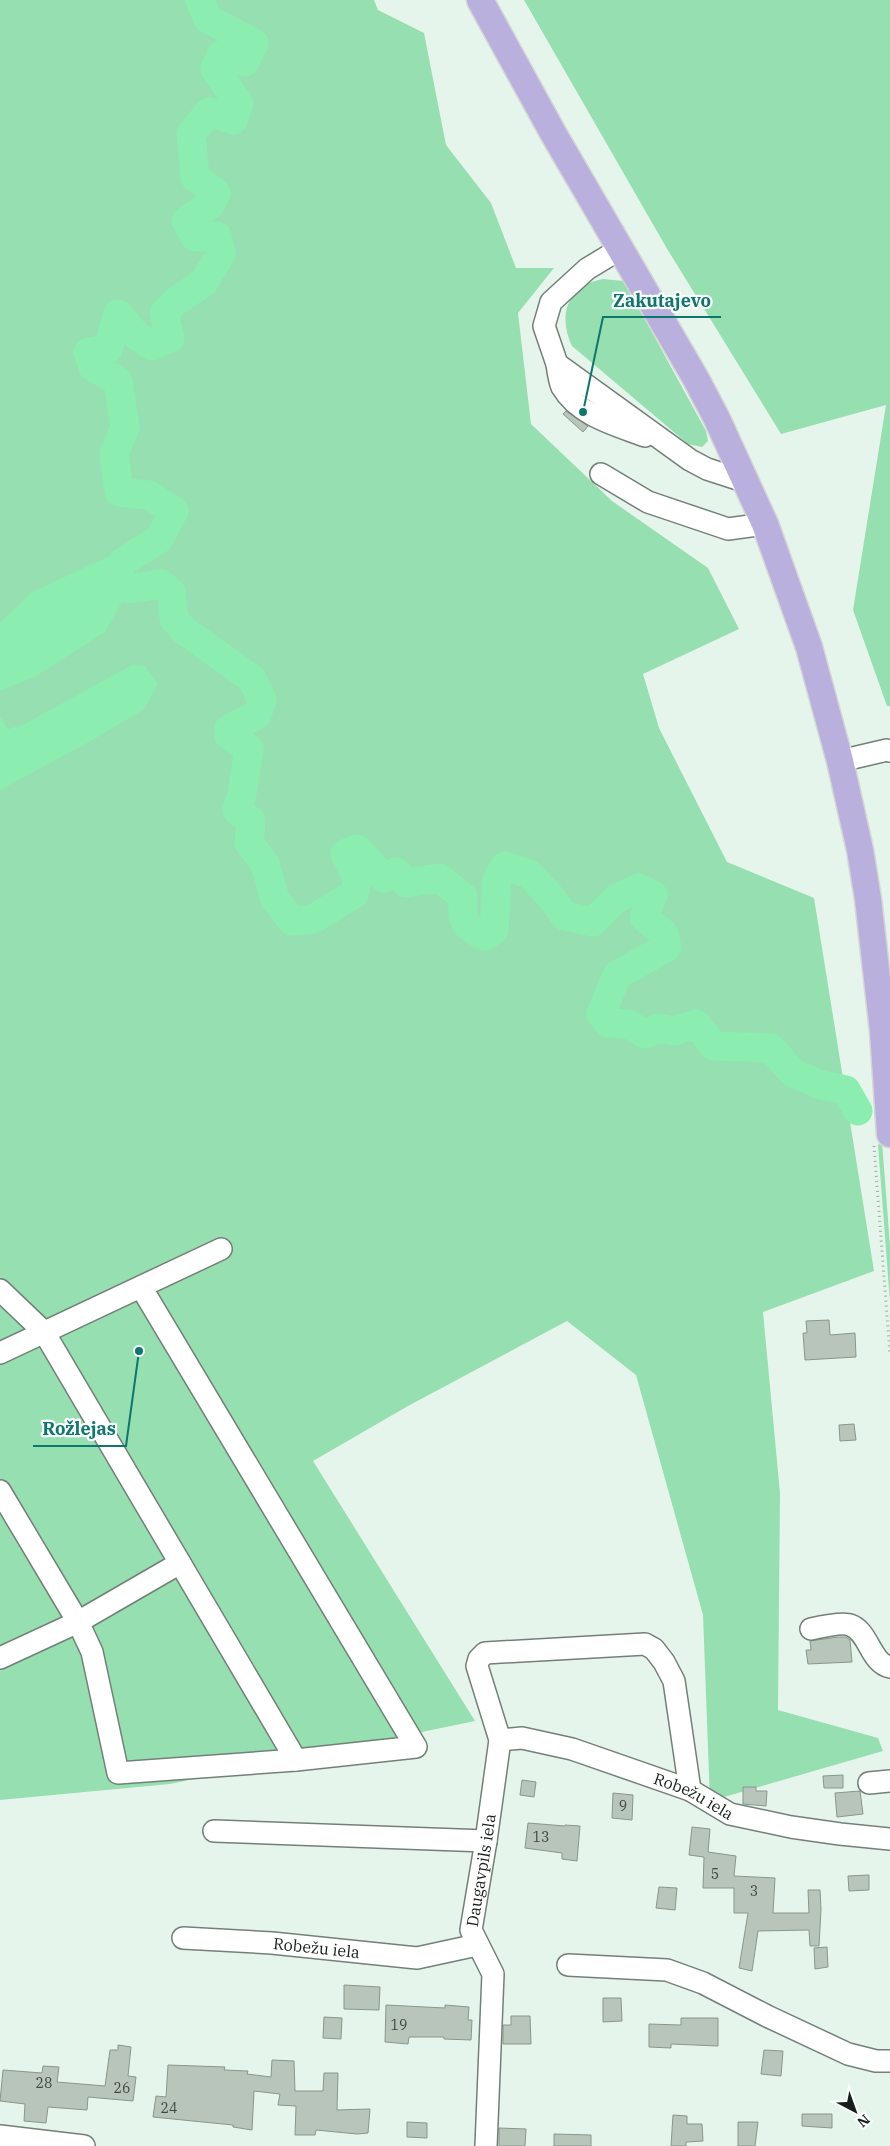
<svg xmlns="http://www.w3.org/2000/svg" width="890" height="2146" font-family="'IBM Plex Serif',serif">
  <style>
    .green { fill: #96dfb0 }
    .water { fill: #8beeb0 }
    .lines { fill: none; stroke-linecap: round; stroke-linejoin: round }
    .river { stroke: #8beeb0; stroke-width: 29 }
    .building { fill: #b7c5bb; stroke: #88968c }
    .minor-casing { stroke: #738077; stroke-width: 24 }
    .major-casing { stroke: #d5d6d6; stroke-width: 29 }
    .path { stroke: #9faba3; stroke-width: 3; stroke-dasharray: 1 4; stroke-linecap: butt }
    .minor { stroke: #fff; stroke-width: 21 }
    .major { stroke: #b9b0de; stroke-width: 26 }
    .labels { text-anchor: middle; dominant-baseline: central; stroke-width: 4.5; stroke-linejoin: round; paint-order: stroke }
    .number-label { font-size: 14px; fill: #404842 }
    .street-label { font-size: 16px; fill: #181e1a; stroke: #fcfffd }
    .leader { fill: none; stroke: #0f766e; stroke-width: 2 }
    .callout-dot { fill: #0f766e; stroke: #fcfffd; stroke-width: 2 }
    .callout-label { font-size: 18px; text-anchor: middle; font-weight: bold; fill: #0f766e; stroke: #fcfffd; stroke-width: 4.5; stroke-linejoin: round; paint-order: stroke }
  </style>
  <rect width="100%" height="100%" fill="#e6f5eb"/>
  <path class="green" d="M 0,0 L 374,0 L 378,10 L 424,33 L 446,145 L 491,203 L 516,268 L 554,268 L 518,313 L 531,424 L 612,501 L 708,568 L 739,629 L 643,674 L 659,728 L 727,862 L 814,898 L 874,1271 L 763,1312 L 780,1493 L 778,1710 L 878,1738 L 883,1751 L 710,1801 L 703,1615 L 636,1375 L 567,1321 L 408,1406 L 313,1461 L 475,1721 L 170,1784 L 0,1800 Z
    M 524,0 L 890,0 L 890,706 L 887,706 L 853,610 L 886,405 L 781,434 L 666,247 Z
    M 603,279 L 624,281 L 706,431 L 708,441 L 702,447 L 688,444 L 572,346 C 557,315 568,285 603,279 Z
    M 882,1142 L 890,1246 L 890,1302 L 878,1145 Z"/>
  <path class="water" d="M 110,556 L 123,562 L 117,575 L 129,589 L 105,632 L 36,676 L 0,691 L 0,623 L 32,592 Z
    M 132,665 L 145,666 L 158,684 L 143,710 L 87,743 L 0,790 L 0,717 L 8,729 L 23,725 Z"/>
  <g class="lines">
    <path class="river" d="M 200,0 L 208,19 L 254,43 L 245,62 L 221,55 L 215,69 L 239,104 L 233,120 L 209,112 L 191,134 L 195,177 L 216,193 L 210,205 L 186,221 L 195,237 L 217,236 L 221,254 L 204,282 L 175,302 L 164,313 L 170,338 L 152,346 L 136,335 L 118,314 L 108,349 L 88,352 L 93,367 L 118,381 L 125,427 L 114,454 L 119,492 L 149,495 L 174,511 L 159,539 L 123,562 L 117,575 L 129,589 L 161,584 L 171,592 L 174,619 L 185,631 L 252,679 L 262,700 L 257,715 L 229,729 L 229,735 L 249,749 L 242,794 L 237,810 L 251,821 L 249,843 L 265,864 L 275,899 L 292,921 L 313,919 L 354,894 L 358,879 L 345,854 L 357,849 L 384,878 L 396,872 L 406,883 L 440,878 L 463,897 C 462,921 462,925 485,936 L 494,930 L 497,879 L 505,866 L 529,874 L 549,895 L 565,916 L 593,922 L 617,898 L 639,888 L 653,895 L 644,917 L 664,934 L 667,947 L 617,975 L 601,1014 L 609,1023 L 628,1024 L 645,1034 L 658,1028 L 674,1031 L 696,1024 L 714,1046 L 771,1048 L 793,1073 L 821,1085 L 846,1090 L 858,1111"/>
  </g>
  <path class="building" d="M 566,411 L 588,426 L 583,432 L 563,414 Z
    M 829,1320 L 830,1335 L 855,1333 L 856,1357 L 805,1360 L 803,1333 L 807,1333 L 806,1321 Z
    M 854,1424 L 856,1440 L 840,1441 L 839,1425 Z
    M 838,1637 L 846,1637 L 850,1640 L 852,1662 L 808,1664 L 806,1650 L 811,1650 L 810,1641 Z
    M 843,1775 L 843,1788 L 824,1788 L 823,1776 Z
    M 522,1780 L 536,1782 L 534,1797 L 520,1795 Z
    M 743,1787 L 756,1787 L 756,1791 L 767,1791 L 766,1806 L 743,1804 Z
    M 860,1791 L 863,1814 L 837,1817 L 835,1793 Z
    M 613,1793 L 633,1795 L 632,1820 L 612,1818 Z
    M 528,1823 L 565,1826 L 565,1825 L 580,1826 L 577,1861 L 562,1859 L 562,1853 L 525,1848 Z
    M 692,1827 L 710,1829 L 708,1852 L 736,1856 L 734,1876 L 775,1878 L 773,1913 L 809,1913 L 808,1890 L 820,1890 L 821,1909 L 819,1946 L 810,1946 L 809,1930 L 758,1931 L 752,1971 L 739,1968 L 748,1913 L 734,1913 L 734,1888 L 703,1888 L 704,1857 L 689,1855 Z
    M 869,1875 L 869,1890 L 849,1891 L 848,1876 Z
    M 659,1887 L 677,1888 L 675,1910 L 656,1908 Z
    M 827,1947 L 828,1967 L 815,1969 L 814,1948 Z
    M 344,1985 L 380,1987 L 379,2010 L 344,2009 Z
    M 603,1998 L 621,1998 L 622,2021 L 603,2022 Z
    M 386,2005 L 445,2008 L 445,2005 L 469,2007 L 468,2020 L 472,2020 L 471,2040 L 444,2039 L 444,2037 L 409,2037 L 408,2044 L 385,2042 Z
    M 511,2016 L 530,2016 L 531,2044 L 503,2044 L 503,2025 L 511,2025 Z
    M 324,2017 L 342,2018 L 341,2039 L 323,2038 Z
    M 681,2018 L 718,2018 L 718,2046 L 671,2044 L 671,2048 L 649,2047 L 649,2024 L 681,2025 Z
    M 118,2045 L 131,2047 L 128,2076 L 136,2077 L 133,2101 L 88,2097 L 87,2110 L 48,2107 L 46,2123 L 24,2121 L 25,2104 L 0,2101 L 3,2070 L 42,2073 L 43,2066 L 59,2067 L 57,2082 L 105,2086 L 110,2050 L 118,2050 Z
    M 764,2050 L 783,2051 L 781,2076 L 761,2074 Z
    M 272,2060 L 294,2061 L 295,2091 L 323,2091 L 324,2073 L 338,2073 L 337,2110 L 370,2109 L 368,2133 L 357,2134 L 316,2130 L 315,2135 L 295,2135 L 296,2106 L 278,2105 L 280,2094 L 254,2091 L 252,2130 L 233,2127 L 233,2125 L 153,2117 L 156,2096 L 166,2097 L 168,2065 L 225,2067 L 224,2070 L 248,2071 L 247,2074 L 271,2077 Z
    M 802,2114 L 832,2114 L 832,2128 L 802,2126 Z
    M 673,2115 L 687,2116 L 687,2124 L 702,2124 L 703,2141 L 686,2142 L 686,2146 L 671,2146 Z
    M 407,2122 L 427,2123 L 427,2138 L 407,2137 Z
    M 738,2122 L 758,2122 L 755,2146 L 738,2146 Z
    M 499,2128 L 526,2129 L 525,2146 L 499,2146 Z
    M 554,2134 L 591,2135 L 591,2146 L 554,2146 Z"/>
  <g class="lines">
    <g class="minor-casing">
      <g id="minor">
        <path d="M 620,249 L 587,269 L 551,302 L 544,326 L 557,364 L 690,460 L 707,469 L 747,482"/>
        <path d="M 557,364 C 558,371 559,380 562,387 C 579,416 616,425 645,436"/>
        <path d="M 601,474 L 648,502 L 728,529 L 765,524"/>
        <path d="M 840,761 L 887,750 L 890,751"/>
        <path d="M 0,1290 L 44,1332 L 296,1760"/>
        <path d="M 0,1353 L 221,1249"/>
        <path d="M 0,1491 L 78,1622 L 92,1652 L 118,1773 L 296,1760 L 416,1747 L 141,1287"/>
        <path d="M 811,1629 C 820,1627 843,1622 850,1625 C 869,1631 870,1663 890,1667"/>
        <path d="M 0,1658 L 78,1622 L 180,1563"/>
        <path id="s1" d="M 500,1740 L 522,1738 L 572,1749 L 690,1790 L 730,1814 L 791,1827 L 840,1834 L 890,1839"/>
        <path d="M 869,1783 L 890,1781"/>
        <path d="M 214,1831 L 486,1841"/>
        <path id="s2" d="M 183,1938 L 272,1943 L 417,1958 L 477,1945"/>
        <path d="M 568,1965 L 667,1970 L 703,1983 L 767,2016 L 848,2054 L 876,2061 L 890,2061"/>
        <path d="M 0,2136 L 84,2146"/>
        <path id="s3" d="M 486,2146 L 493,1974 L 471,1930 L 486,1841 L 500,1740 L 477,1666 L 479,1659 L 485,1653 L 645,1644 L 654,1649 L 664,1662 L 674,1681 L 690,1790"/>
      </g>
    </g>
    <g class="major-casing">
      <path id="major" d="M 480,0 L 553,133 L 696,379 L 717,419 L 765,524 L 809,647 L 840,761 L 860,850 L 868,899 L 883,1031 L 890,1134"/>
    </g>
    <path class="path" d="M 874,1146 L 890,1355"/>
    <use href="#minor" class="minor"/>
    <use href="#major" class="major"/>
  </g>
  <g class="labels">
    <g class="number-label">
      <text x="623" y="1806">9</text>
      <text x="541" y="1837">13</text>
      <text x="715" y="1874">5</text>
      <text x="754" y="1891">3</text>
      <text x="399" y="2025">19</text>
      <text x="44" y="2083">28</text>
      <text x="122" y="2088">26</text>
      <text x="169" y="2108">24</text>
    </g>
    <g class="street-label">
      <text stroke="none"><textPath href="#s1" startOffset="204">Robežu iela</textPath></text>
      <text stroke="none"><textPath href="#s3" startOffset="282">Daugavpils iela</textPath></text>
      <text stroke="none"><textPath href="#s2" startOffset="134">Robežu iela</textPath></text>
    </g>
  </g>
  <path class="leader" d="M583 412L603 317H721M139 1351L126 1446H33"/>
  <g class="callout-dot">
    <circle cx="583" cy="412" r="5"/>
    <circle cx="139" cy="1351" r="5"/>
  </g>
  <g class="callout-label">
    <text x="662" y="307">Zakutajevo</text>
    <text x="79" y="1435">Rožlejas</text>
  </g>
  <g transform="translate(855 2111) rotate(139)" stroke="#fcfffd" stroke-width="4" paint-order="stroke">
  <path d="M0-4L9 19L0 12L-9 19Z" fill="#181e1a"/>
  <text y="-8" font-size="14" font-weight="bold" text-anchor="middle" fill="#181e1a">N</text>
  </g>
</svg>
